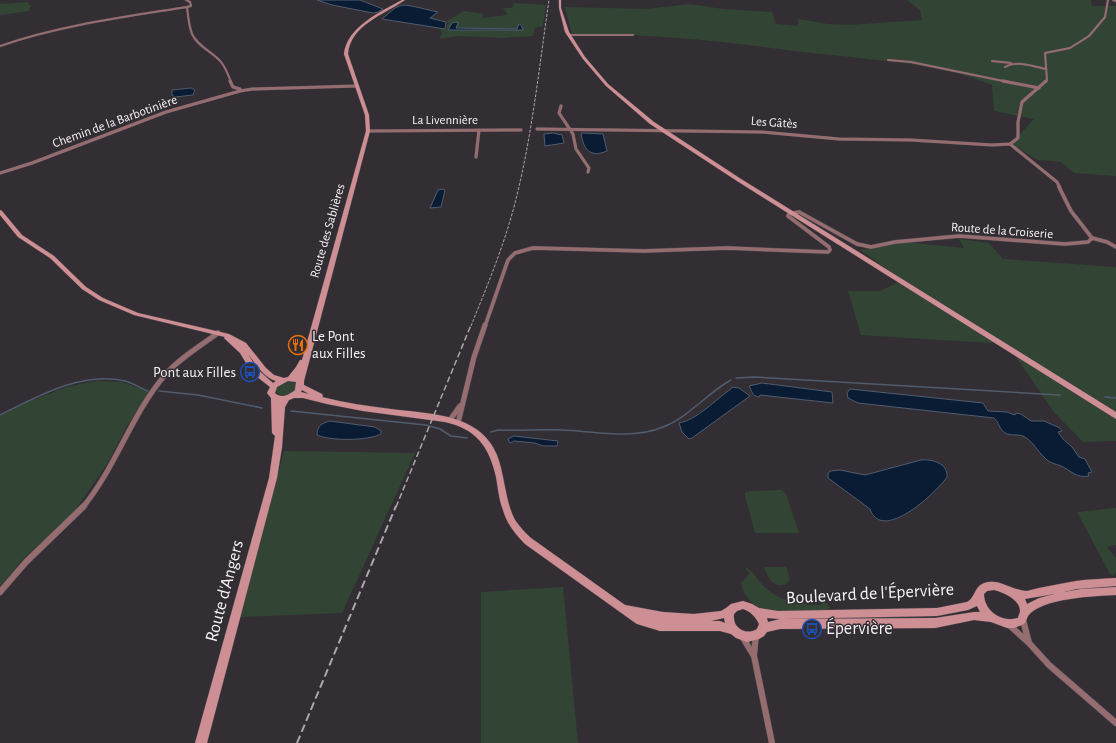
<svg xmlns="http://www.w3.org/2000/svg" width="1116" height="743" font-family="'Alegreya Sans',sans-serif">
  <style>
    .green { fill: #324534 }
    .water { fill: #0a1c34; stroke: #505c6e }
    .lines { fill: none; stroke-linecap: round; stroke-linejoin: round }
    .stream { stroke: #505c6e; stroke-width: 1.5 }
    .street-far4-casing { stroke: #4e494e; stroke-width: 2.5 }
    .street-far3-casing { stroke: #4e494e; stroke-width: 3.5 }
    .street-far2-casing { stroke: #4e494e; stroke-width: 4.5 }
    .street-far1-casing { stroke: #4e494e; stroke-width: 6 }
    .street-casing { stroke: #4e494e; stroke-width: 7 }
    .secondary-casing { stroke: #4e494e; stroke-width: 1 }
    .street-far4 { stroke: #956d70; stroke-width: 2 }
    .street-far3 { stroke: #956d70; stroke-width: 3 }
    .street-far2 { stroke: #956d70; stroke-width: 3.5 }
    .street-far1 { stroke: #956d70; stroke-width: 5 }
    .street { stroke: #956d70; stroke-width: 6 }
    .secondary { fill: #ce8f94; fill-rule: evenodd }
    .rail-far2 { stroke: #aaa6aa; stroke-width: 1; stroke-dasharray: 3 1.5; stroke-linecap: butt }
    .rail-far1 { stroke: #aaa6aa; stroke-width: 1.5; stroke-dasharray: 6 3; stroke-linecap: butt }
    .rail { stroke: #aaa6aa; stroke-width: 2; stroke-dasharray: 8 4; stroke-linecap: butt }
    .labels { text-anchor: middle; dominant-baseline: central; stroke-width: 3; stroke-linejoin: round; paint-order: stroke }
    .far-street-label { font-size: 13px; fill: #f4f1f5; stroke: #332e33 }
    .poi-label { font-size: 15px; fill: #f4f1f5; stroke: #332e33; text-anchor: start }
    .near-street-label { font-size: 18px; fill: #f4f1f5; stroke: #332e33 }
    .near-poi-label { font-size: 18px; fill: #f4f1f5; stroke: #332e33; text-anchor: start }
  </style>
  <rect width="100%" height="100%" fill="#332e33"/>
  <path class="green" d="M 907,0 L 1091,0 L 1092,6 L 1116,6 L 1116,176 L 1074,173 L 1061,162 L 1038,160 L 1011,144 L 1034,119 L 994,111 L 992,85 C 981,81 971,77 960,74 C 906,60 851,58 795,51 C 722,41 647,33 572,34 L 565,7 L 646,9 L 690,4 L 723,9 L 772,12 L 776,24 L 798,26 L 798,19 L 828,24 L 849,25 L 922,20 L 920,10 Z
    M 29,2 L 28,4 L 31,6 L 29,8 L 30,11 L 0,15 L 0,4 Z
    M 514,3 L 546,5 L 543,26 L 535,28 L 533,36 L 502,38 L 459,36 L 439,39 L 442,34 L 440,29 L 446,29 L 448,23 L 447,21 L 464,11 L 484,14 L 482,18 L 508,15 L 503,8 L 512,8 Z
    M 959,239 L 989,243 L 1003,259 L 1116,267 L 1116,441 L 1083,442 L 1054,412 L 1007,344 L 861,335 L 848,291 L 880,291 L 903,280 L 860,250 L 905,242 L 964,248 Z
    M 97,381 L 122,382 L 150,392 L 127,426 L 107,464 L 74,512 L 24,558 L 0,586 L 0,416 L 26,403 L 67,387 Z
    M 287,381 L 295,383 L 296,389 C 291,395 283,397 277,393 L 276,387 Z
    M 284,451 L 415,453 L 342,613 L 240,617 Z
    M 782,490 L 786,494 L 799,533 L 755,533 L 745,495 L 745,493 L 750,491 Z
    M 1116,508 L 1116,545 L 1107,547 L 1116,558 L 1116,572 L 1114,575 L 1110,574 L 1077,512 Z
    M 764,567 L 786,567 L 790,578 L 789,581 C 778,593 767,578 764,567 Z
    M 747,568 C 753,571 756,578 760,582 C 772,596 786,602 805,603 L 806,605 L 822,605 L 821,602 L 826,602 L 830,607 L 826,611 C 796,612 749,622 741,583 L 750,573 L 745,569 Z
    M 563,587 L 578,743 L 481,743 L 481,592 Z"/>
  <path class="water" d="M 317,0 L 360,0 L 383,9 L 378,12 L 373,13 L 332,5 Z
    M 402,5 C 412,5 427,10 438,12 L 430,18 L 446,22 L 445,29 L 382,19 L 395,8 Z
    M 456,22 L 458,23 L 456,28 L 517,29 L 519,24 L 521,25 L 523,30 L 448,30 L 452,23 Z
    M 191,88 L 195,90 L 193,95 L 175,97 L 172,95 L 172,90 Z
    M 553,133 L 562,135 L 564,143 L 545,146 L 544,134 Z
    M 583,133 L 603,134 L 607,151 C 590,158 584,150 581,134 Z
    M 443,189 L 445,190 L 441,207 L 430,208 L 438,190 Z
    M 762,383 L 832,392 L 833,403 L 760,395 L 759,397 C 752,396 752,391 749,386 Z
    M 732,387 L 739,388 L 750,396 L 692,438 L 689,439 L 682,432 L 679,423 C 697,420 716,399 731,389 Z
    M 850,389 L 983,403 L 988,411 L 1007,412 L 1015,415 L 1016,413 L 1021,414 L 1031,421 L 1044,421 L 1060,428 L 1062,431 L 1058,432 L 1063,439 L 1072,447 L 1079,457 L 1085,459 L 1092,472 L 1088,473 L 1089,476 C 1076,478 1073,472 1063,467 C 1058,464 1050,464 1045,458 C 1037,451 1033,441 1023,436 C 1017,434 1010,436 1005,433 C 999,429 999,422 994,418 L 858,403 L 848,398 L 847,393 Z
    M 330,421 L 375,427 L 381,431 L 381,434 C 368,441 330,441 317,435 C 317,426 322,423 330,421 Z
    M 514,436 L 558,441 L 557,446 L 543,446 L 535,443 L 514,441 L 510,443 L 508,439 Z
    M 921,460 C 932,459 948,463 947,477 C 937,492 882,544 870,509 L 828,478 L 828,474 L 830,471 L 840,470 L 865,475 Z"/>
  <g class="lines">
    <path class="stream" d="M 736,378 L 755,377 L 1060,395
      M 159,391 L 198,395 L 262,408
      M 1105,397 L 1116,398
      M 291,411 L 426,425 L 440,429 L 451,436 L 467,438
      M 0,415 C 38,396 82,371 125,381 C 133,383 140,388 148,391
      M 491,432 L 498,430 C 519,431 541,429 562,430 C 595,431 632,440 663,427 C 689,417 707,393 731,380"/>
    <g class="street-far4-casing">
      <path id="street-far4" d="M 186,0 L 190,2 L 191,6 L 187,7
        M 1113,0 L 1116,1
        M 187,7 C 188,16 189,26 192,34 C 198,47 213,52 221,62 C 226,68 228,75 231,82
        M 569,35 L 633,35
        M 0,46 C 61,25 124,17 187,7
        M 888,60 L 911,62 L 1008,82
        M 992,61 L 1011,63
        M 1005,67 C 1017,60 1033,66 1046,69
        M 1045,82 L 1047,80 L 1045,53 L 1070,48 L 1089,36 L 1105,17 L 1108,0"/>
    </g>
    <g class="street-far3-casing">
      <path id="street-far3" d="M 230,81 L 233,87 L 240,89
        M 1003,81 L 1039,88
        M 561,106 L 559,113 L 573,134 L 576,149 L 589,168 L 588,172
        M 537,129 L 761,132 L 839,139 L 911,140 L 992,145 L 1010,144 L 1018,138 L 1018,122 L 1022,102 L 1046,81
        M 368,131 L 521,130
        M 1010,144 L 1057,182 L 1060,188
        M 476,157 L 479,130
        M 0,173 L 32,163 L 166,112 L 240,91 L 253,89 L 357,86"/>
    </g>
    <g class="street-far2-casing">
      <path id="street-far2" d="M 1059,187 L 1071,211 L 1092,238
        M 1092,238 L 1107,242 L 1116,247
        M 485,326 L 508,260 L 515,253 L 533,248 L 644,251 L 727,248 L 828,252 L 830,250 L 829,247 L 788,216 L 789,214 L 799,212 L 857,244 L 871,247 L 895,242 L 959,236 L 1065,244 L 1088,242 L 1092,238"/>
    </g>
    <g class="street-far1-casing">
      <path id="street-far1" d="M 450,420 L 460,406
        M 458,423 L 474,357 L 485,325
        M 83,507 C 116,467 131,415 165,375 C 180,358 200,346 218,333"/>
    </g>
    <g class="street-casing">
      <path id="street" d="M 0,592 L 26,562 L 84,506
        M 1023,620 L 1029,643
        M 1008,624 L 1029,643 L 1049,665 L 1116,723
        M 743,638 L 754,656 L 772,743
        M 754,654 L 756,635"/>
    </g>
    <g class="secondary-casing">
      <path id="secondary" d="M 402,0 L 405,0 C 385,14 350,25 348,54 L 369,115 L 370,131 L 304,381 L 304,385 L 322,394 L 323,396 L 322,397 C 345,403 368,406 391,409 C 429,414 480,413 497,455 C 505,476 505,501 515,520 C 520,527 525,533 531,538 L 625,605 L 663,612 L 694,614 L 721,611 L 726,608 L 731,604 L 743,601 L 752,604 L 759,608 L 778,611 L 937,608 L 967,602 C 975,598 974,588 982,584 C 997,576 1012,591 1027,591 C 1031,590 1035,589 1039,588 C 1051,586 1063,583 1076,581 C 1089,579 1103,579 1116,578 L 1116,586 L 1076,589 L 1064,592 L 1081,589 L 1116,587 L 1116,595 C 1095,596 1041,598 1028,616 C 1027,618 1026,622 1024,624 L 1014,628 L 1007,628 L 991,622 L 974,620 L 935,628 L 780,629 L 767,632 L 764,636 L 759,639 L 747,642 L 736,638 L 731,634 L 720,631 L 660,631 L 637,624 L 634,622 L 525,544 C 515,534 507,524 503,510 C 499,500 498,488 496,477 C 489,446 476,429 445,422 L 363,411 L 327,404 L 303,398 L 294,398 L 289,400 L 285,407 L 282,447 L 277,478 L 207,743 L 195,743 L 269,478 L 275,436 L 272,433 L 271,398 L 267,393 L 270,387 L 252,373 L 240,353 L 225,339 L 224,338 L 225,337 L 134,315 L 99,300 L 82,289 L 50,258 L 18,237 L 0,215 L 0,210 L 2,211 L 22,235 L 54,256 L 86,287 L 103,298 L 138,313 L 229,334 L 246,343 L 266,368 L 274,375 L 284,378 L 288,377 L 296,367 L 300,360 L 302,360 L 366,131 L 365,115 L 344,54 C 347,27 380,12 402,0 ZM 248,354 C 256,364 263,377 276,381 L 273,383 L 257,369 ZM 288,381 L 296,382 L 295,390 C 289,395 281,399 275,393 L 277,387 ZM 302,390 L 309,394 L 301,392 ZM 994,590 C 1003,592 1021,600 1020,612 C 1020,612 1018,617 1018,618 C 1002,623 984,611 984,594 L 987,591 ZM 1054,594 L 1039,598 L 1027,604 L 1025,599 ZM 977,606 L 980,612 L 974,612 L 935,618 L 781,619 L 937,616 L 968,610 ZM 743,609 C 750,611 756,617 759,624 L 757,629 C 746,636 732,628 734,614 L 737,611 ZM 724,618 L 725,623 L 720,621 L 711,621 ZM 767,618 L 780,619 L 768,622 Z
        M 559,0 L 561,0 L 561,8 L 569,32 L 585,57 L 608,84 L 654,122 L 741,179 L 1116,412 L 1116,419 L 737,181 L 650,124 L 606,86 L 583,59 L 565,32 L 559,8 Z"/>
    </g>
    <use href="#street-far4" class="street-far4"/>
    <use href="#street-far3" class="street-far3"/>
    <use href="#street-far2" class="street-far2"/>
    <use href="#street-far1" class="street-far1"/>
    <use href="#street" class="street"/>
    <use href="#secondary" class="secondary"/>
    <path class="rail-far2" d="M 471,326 C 487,286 504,246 515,203 C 532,137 539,68 549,0"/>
    <path class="rail-far1" d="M 396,507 L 471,325"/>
    <path class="rail" d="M 297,743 L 396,506"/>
  </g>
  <defs>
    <g id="restaurant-ring" transform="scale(1)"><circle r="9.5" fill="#332e33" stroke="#e8710a" stroke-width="1.5"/><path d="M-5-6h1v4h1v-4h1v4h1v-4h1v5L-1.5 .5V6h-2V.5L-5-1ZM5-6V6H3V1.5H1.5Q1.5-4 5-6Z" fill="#e8710a"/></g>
    <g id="bus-ring" transform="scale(1)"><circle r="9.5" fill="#332e33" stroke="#1a4fb4" stroke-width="1.5"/><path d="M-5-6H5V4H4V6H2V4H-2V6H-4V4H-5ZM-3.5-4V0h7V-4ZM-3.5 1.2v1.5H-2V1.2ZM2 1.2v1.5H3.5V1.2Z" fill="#1a4fb4"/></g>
  </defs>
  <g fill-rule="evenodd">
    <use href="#restaurant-ring" x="298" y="345"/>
    <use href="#bus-ring" x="250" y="372"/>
    <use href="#bus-ring" x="812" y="629"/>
  </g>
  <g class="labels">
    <g class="far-street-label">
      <text x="445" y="120">La Livennière</text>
      <text transform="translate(115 122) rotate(-20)">Chemin de la Barbotinière</text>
      <text transform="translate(774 123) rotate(4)">Les Gâtès</text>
      <text transform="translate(328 231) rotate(-74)">Route des Sablières</text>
      <text transform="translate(1002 231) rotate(4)">Route de la Croiserie</text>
    </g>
    <g class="poi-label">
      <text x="312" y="336">Le Pont<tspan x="312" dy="17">aux Filles</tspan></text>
      <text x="236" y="372" text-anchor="end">Pont aux Filles</text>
    </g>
    <g class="near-street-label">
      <text transform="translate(225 591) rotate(-75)">Route d'Angers</text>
      <text transform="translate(870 594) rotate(-3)">Boulevard de l'Épervière</text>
    </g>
    <g class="near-poi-label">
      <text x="826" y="629">Épervière</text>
    </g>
  </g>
</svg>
